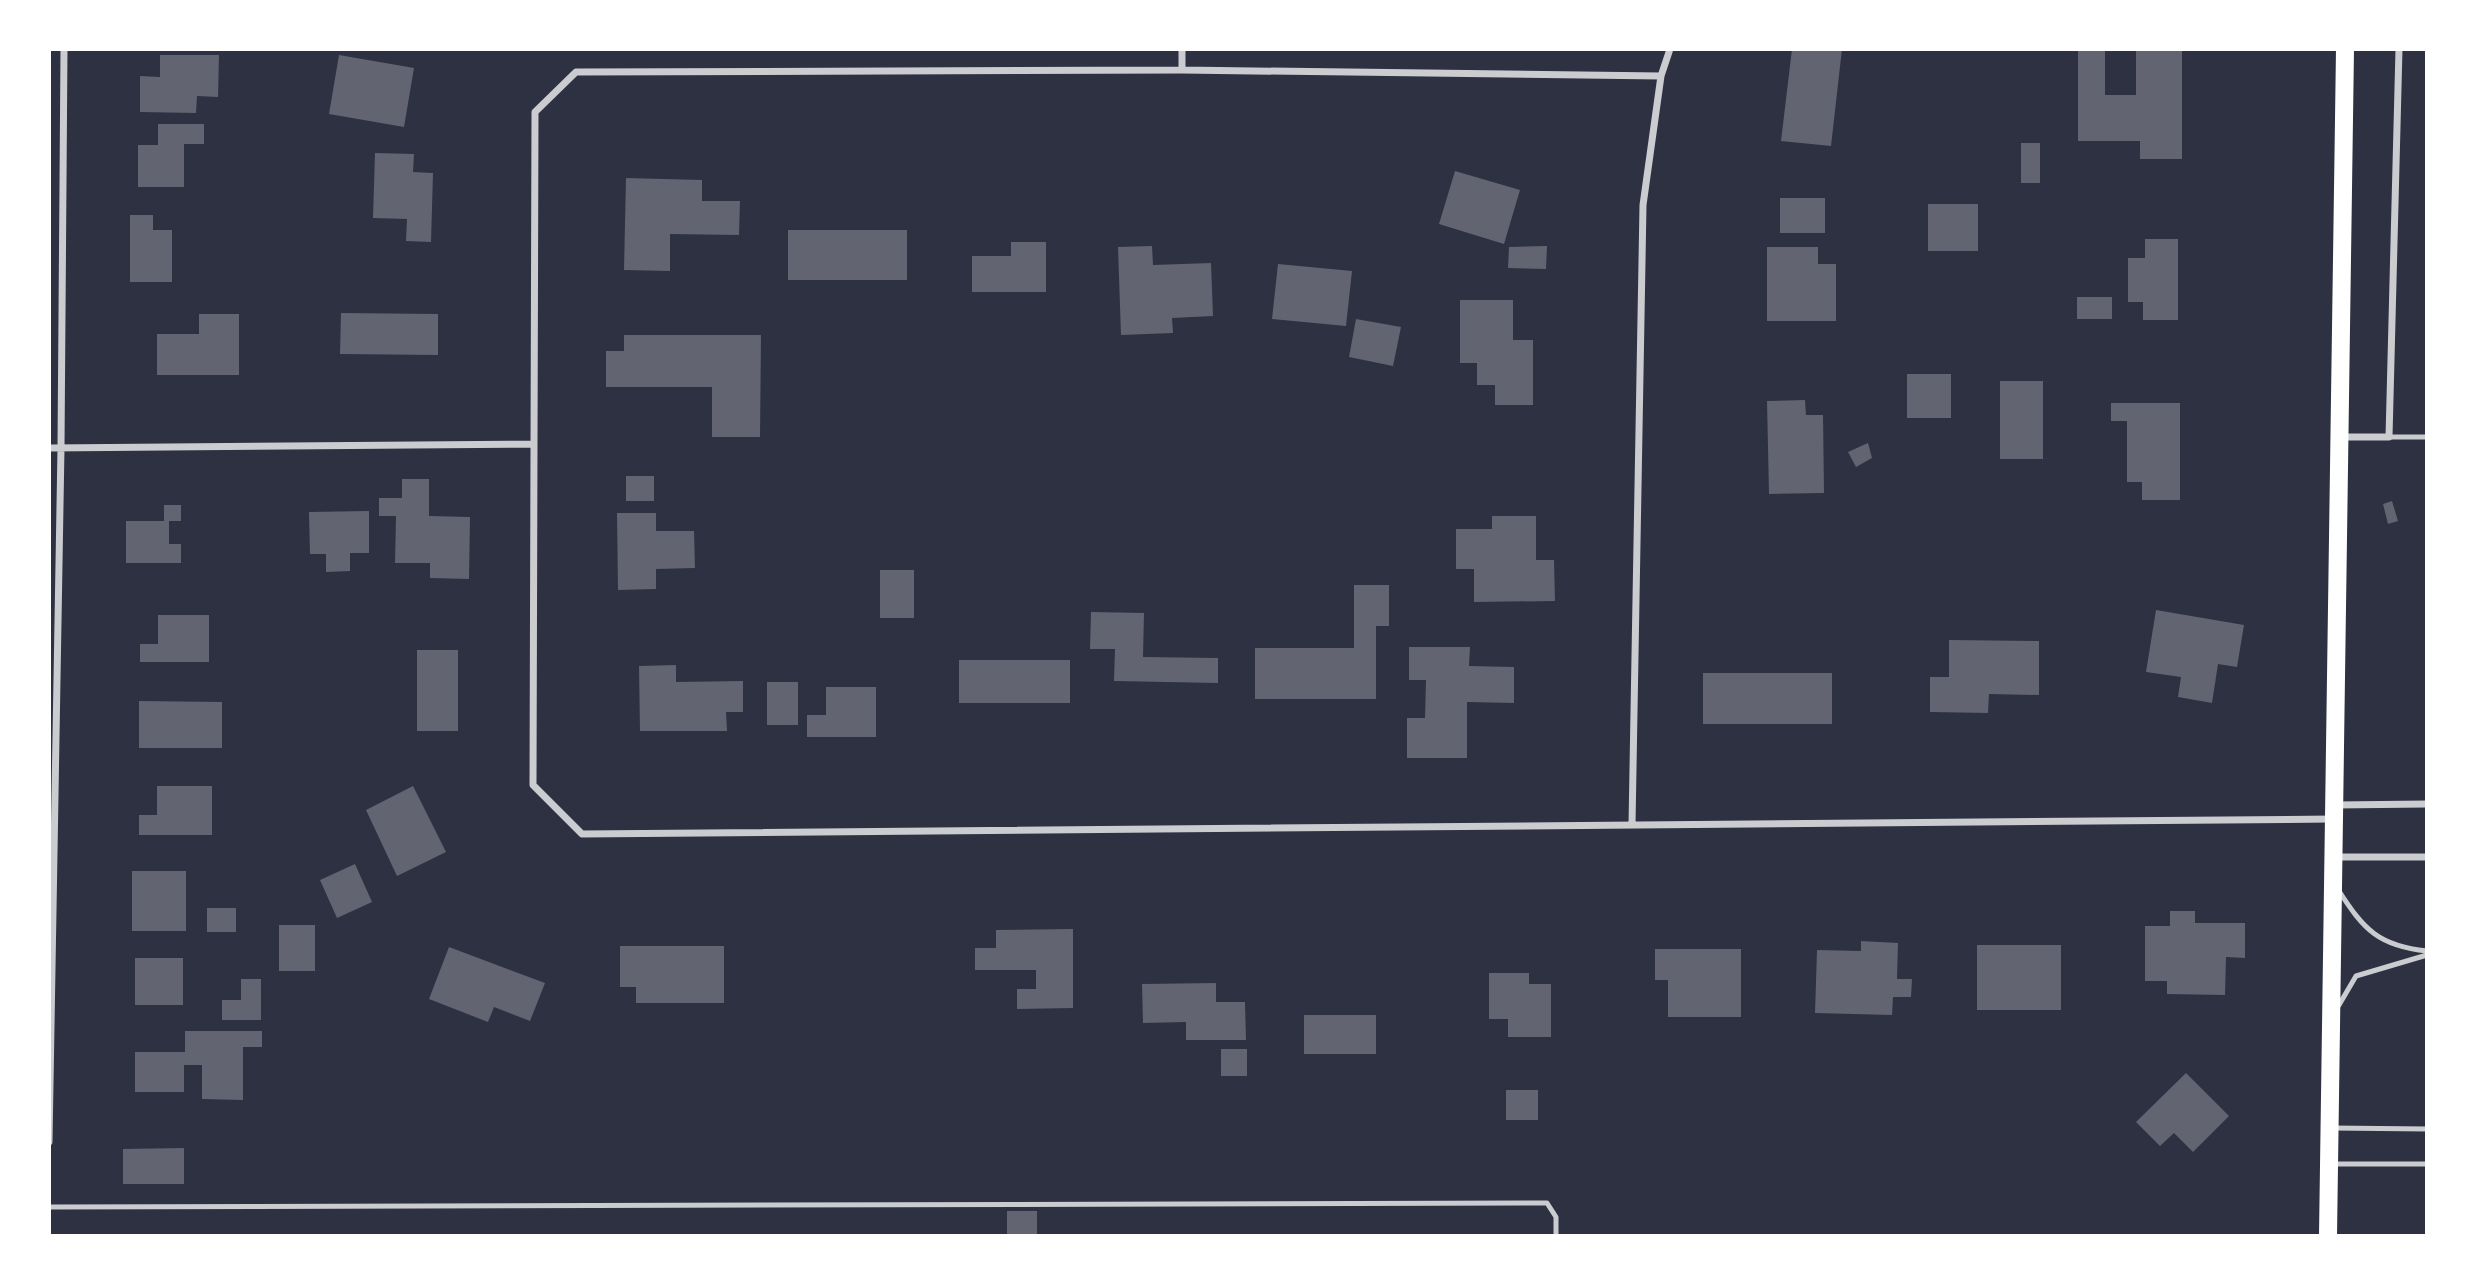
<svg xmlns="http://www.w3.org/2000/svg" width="2476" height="1285" font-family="'Zilla Slab',serif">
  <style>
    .building { fill: #626471 }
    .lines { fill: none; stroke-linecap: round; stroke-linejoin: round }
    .service { stroke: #caccd0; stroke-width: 5 }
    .minor { stroke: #caccd0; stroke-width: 7 }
    .primary { stroke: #fff; stroke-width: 18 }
  </style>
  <rect width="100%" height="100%" fill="#2d3142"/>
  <path class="building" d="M 1792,49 L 1842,49 L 1831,146 L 1781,141 Z
    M 2078,49 L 2105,49 L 2105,95 L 2136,95 L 2136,49 L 2182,49 L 2182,159 L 2140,159 L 2140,141 L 2078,141 Z
    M 160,55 L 219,55 L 218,97 L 197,96 L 196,113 L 140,112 L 140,76 L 160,77 Z
    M 339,55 L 414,68 L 404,127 L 329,114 Z
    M 158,124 L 204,124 L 204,144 L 184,144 L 184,187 L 138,187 L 138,145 L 158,145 Z
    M 2021,143 L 2040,143 L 2040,183 L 2021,183 Z
    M 375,153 L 414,154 L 413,172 L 433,173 L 431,242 L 406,241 L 407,219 L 373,218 Z
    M 1455,171 L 1520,190 L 1504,244 L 1439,224 Z
    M 626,178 L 702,180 L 702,201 L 740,201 L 739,235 L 670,234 L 670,271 L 624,270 Z
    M 1780,198 L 1825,198 L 1825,233 L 1780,233 Z
    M 1928,204 L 1978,204 L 1978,251 L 1928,251 Z
    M 130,215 L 153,215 L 153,230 L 172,230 L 172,282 L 130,282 Z
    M 788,230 L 907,230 L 907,280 L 788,280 Z
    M 2145,239 L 2178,239 L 2178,320 L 2143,320 L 2143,302 L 2128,302 L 2128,258 L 2145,258 Z
    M 1011,242 L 1046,242 L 1046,292 L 972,292 L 972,256 L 1011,256 Z
    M 1152,246 L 1153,265 L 1211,263 L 1213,316 L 1172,318 L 1173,333 L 1121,335 L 1118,247 Z
    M 1547,246 L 1546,269 L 1508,268 L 1509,247 Z
    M 1767,247 L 1818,247 L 1818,264 L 1836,264 L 1836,321 L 1767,321 Z
    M 1278,264 L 1352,271 L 1346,326 L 1272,319 Z
    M 2077,297 L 2112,297 L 2112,319 L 2077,319 Z
    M 1460,300 L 1513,300 L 1513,340 L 1533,340 L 1533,405 L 1495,405 L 1495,385 L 1477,385 L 1477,363 L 1460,363 Z
    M 341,313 L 438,314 L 438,355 L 340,354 Z
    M 199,314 L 239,314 L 239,375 L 157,375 L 157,334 L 199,334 Z
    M 1356,319 L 1401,327 L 1393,366 L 1349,357 Z
    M 624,335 L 761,335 L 760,437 L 712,437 L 712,387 L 606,387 L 606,351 L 624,351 Z
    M 1907,374 L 1951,374 L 1951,418 L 1907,418 Z
    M 2000,381 L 2043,381 L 2043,459 L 2000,459 Z
    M 1805,400 L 1806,415 L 1823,415 L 1824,493 L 1769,494 L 1767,401 Z
    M 2111,403 L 2180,403 L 2180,500 L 2142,500 L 2142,482 L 2127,482 L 2127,421 L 2111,421 Z
    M 1868,443 L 1872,458 L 1856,467 L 1848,452 Z
    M 626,476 L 654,476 L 654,501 L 626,501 Z
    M 402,479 L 429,479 L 429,516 L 470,517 L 469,579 L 430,578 L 430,563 L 395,563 L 396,516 L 379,516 L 379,498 L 402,498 Z
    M 2392,501 L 2398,521 L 2388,524 L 2383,504 Z
    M 164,505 L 181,505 L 181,521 L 169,521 L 169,544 L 181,544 L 181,563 L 126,563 L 126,521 L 164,521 Z
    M 369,511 L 369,553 L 350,553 L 350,571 L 326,572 L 326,554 L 310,554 L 309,512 Z
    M 617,513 L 656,513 L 656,531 L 694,531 L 695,568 L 656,569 L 656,589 L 618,590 Z
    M 1492,516 L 1536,516 L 1536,560 L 1554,560 L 1555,601 L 1474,602 L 1474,569 L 1456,569 L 1456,529 L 1492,529 Z
    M 880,570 L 914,570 L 914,618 L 880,618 Z
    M 1354,585 L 1389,585 L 1389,626 L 1376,626 L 1376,699 L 1255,699 L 1255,648 L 1354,648 Z
    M 2156,610 L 2244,625 L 2237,667 L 2218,664 L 2212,703 L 2178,697 L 2181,677 L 2146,672 Z
    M 1091,612 L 1144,613 L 1143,657 L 1218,658 L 1218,683 L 1114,681 L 1115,649 L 1090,649 Z
    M 158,615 L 209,615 L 209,662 L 140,662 L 140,644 L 158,644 Z
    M 1949,640 L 2039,641 L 2039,695 L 1989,694 L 1988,713 L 1930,712 L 1930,677 L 1949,677 Z
    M 1409,647 L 1470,647 L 1469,666 L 1514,667 L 1514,703 L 1467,702 L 1467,758 L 1407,758 L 1407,718 L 1425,718 L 1426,680 L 1409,680 Z
    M 417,650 L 458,650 L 458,731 L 417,731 Z
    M 959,660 L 1070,660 L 1070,703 L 959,703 Z
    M 676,665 L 676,682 L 743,681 L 743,712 L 726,712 L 727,731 L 640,731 L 639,666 Z
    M 1703,673 L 1832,673 L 1832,724 L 1703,724 Z
    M 767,682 L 798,682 L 798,725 L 767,725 Z
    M 826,687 L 876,687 L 876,737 L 807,737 L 807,715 L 826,715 Z
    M 139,701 L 222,702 L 222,748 L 139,748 Z
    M 157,786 L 212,786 L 212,835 L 139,835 L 139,815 L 157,815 Z
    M 413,786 L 446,852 L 397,876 L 366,810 Z
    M 355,864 L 372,902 L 337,918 L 320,880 Z
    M 132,871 L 186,871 L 186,931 L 132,931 Z
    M 207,908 L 236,908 L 236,932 L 207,932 Z
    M 2170,911 L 2195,911 L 2195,923 L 2245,923 L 2245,958 L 2226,957 L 2225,995 L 2167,994 L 2167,981 L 2145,981 L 2145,926 L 2170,926 Z
    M 279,925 L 315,925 L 315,971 L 279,971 Z
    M 1073,929 L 1073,1008 L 1017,1009 L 1017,989 L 1036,989 L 1036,970 L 975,970 L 975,948 L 996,948 L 996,930 Z
    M 1861,941 L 1898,943 L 1897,979 L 1912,979 L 1911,997 L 1893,997 L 1892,1015 L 1815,1013 L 1817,950 L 1861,951 Z
    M 1977,945 L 2061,945 L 2061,1010 L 1977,1010 Z
    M 620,946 L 724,946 L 724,1003 L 636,1003 L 636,987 L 620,987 Z
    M 449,947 L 545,983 L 530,1021 L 494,1007 L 488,1022 L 429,999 Z
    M 1655,949 L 1741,949 L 1741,1017 L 1668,1017 L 1668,980 L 1655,980 Z
    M 135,958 L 183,958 L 183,1005 L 135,1005 Z
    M 1489,973 L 1529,973 L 1529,984 L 1551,984 L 1551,1037 L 1508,1037 L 1508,1019 L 1489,1019 Z
    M 241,979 L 261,979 L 261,1020 L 222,1020 L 222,1000 L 241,1000 Z
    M 1216,983 L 1216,1002 L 1245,1002 L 1246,1040 L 1186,1040 L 1186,1022 L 1143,1023 L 1142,984 Z
    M 1304,1015 L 1376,1015 L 1376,1054 L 1304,1054 Z
    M 185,1031 L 262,1031 L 262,1047 L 243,1047 L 243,1100 L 202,1099 L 202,1065 L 184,1065 L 184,1092 L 135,1092 L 135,1052 L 185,1052 Z
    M 1221,1049 L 1247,1049 L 1247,1076 L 1221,1076 Z
    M 2186,1073 L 2229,1116 L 2193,1152 L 2174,1133 L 2160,1146 L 2136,1122 Z
    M 1506,1090 L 1538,1090 L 1538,1120 L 1506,1120 Z
    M 184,1148 L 184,1184 L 123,1184 L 123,1149 Z
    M 1007,1211 L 1037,1211 L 1037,1236 L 1007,1236 Z"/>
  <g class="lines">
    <path class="service" d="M 2389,437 L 2427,437
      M 2339,891 C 2364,930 2379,946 2427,951
      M 2339,1005 L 2356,976 L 2427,955
      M 2332,1128 L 2427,1129
      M 2333,1164 L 2427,1164
      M 49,1207 L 1547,1203 L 1556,1217 L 1556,1236"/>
    <path class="minor" d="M 1182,70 L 1182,49
      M 1661,76 L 1182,70 L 576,72 L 535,112 L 533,785 L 582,834 L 2333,819
      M 2341,437 L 2389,437 L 2399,49
      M 49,448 L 533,444
      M 2335,805 L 2427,804
      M 1632,825 L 1643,205 L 1661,76 L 1670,49
      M 2335,857 L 2427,857
      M 49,1142 L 61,448 L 64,49"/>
    <path class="primary" d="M 2328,1236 L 2345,49"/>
  </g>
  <rect width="2476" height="1285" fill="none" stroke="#ffffff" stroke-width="102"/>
</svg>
